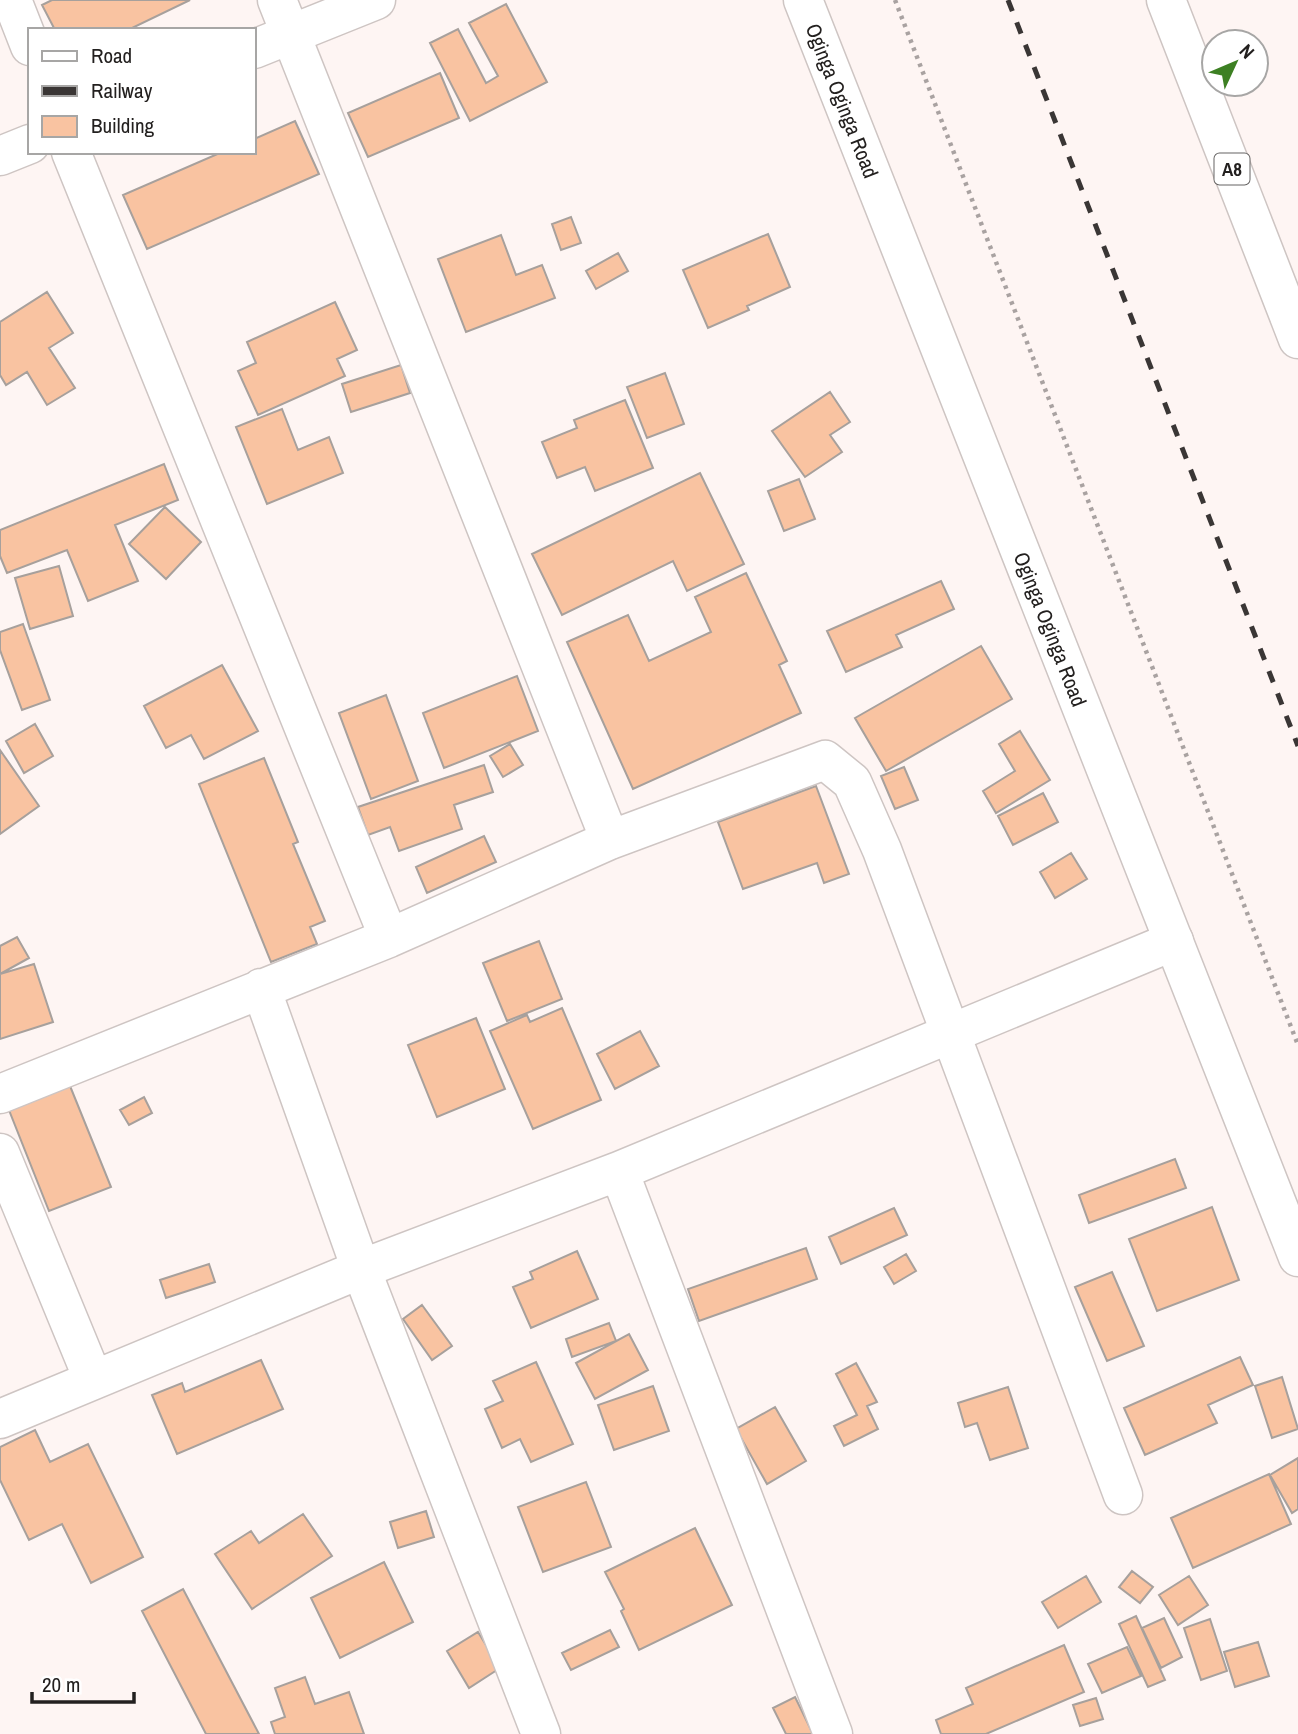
<svg xmlns="http://www.w3.org/2000/svg" width="1298" height="1734" font-family="'Archivo Narrow',sans-serif">
  <style>
    .building { fill: #f9c3a1; stroke: #a7a09c; stroke-width: 2 }
    .lines { fill: none; stroke-linecap: round; stroke-linejoin: round }
    .street-casing { stroke: #cec5c3; stroke-width: 41 }
    .secondary-casing { stroke: #cec5c3; stroke-width: 41 }
    .highway-casing { stroke: #cec5c3; stroke-width: 41 }
    .path { stroke: #a9a2a1; stroke-width: 4.5; stroke-dasharray: 3.5 5; stroke-linecap: butt }
    .street { stroke: #fff; stroke-width: 38 }
    .secondary { stroke: #fff; stroke-width: 38 }
    .highway { stroke: #fff; stroke-width: 38 }
    .rail { stroke: #3a3635; stroke-width: 5; stroke-dasharray: 12 12; stroke-linecap: butt }
    .labels { text-anchor: middle; dominant-baseline: central; stroke-width: 5; stroke-linejoin: round; paint-order: stroke }
    .shield { fill: #fff; stroke: #656362; stroke-width: 2 }
    .shield-label { font-size: 19px; font-weight: bold; fill: #23201f }
    .street-label { font-size: 21px; fill: #23201f; stroke: #fff }
  </style>
  <rect width="100%" height="100%" fill="#fef5f3"/>
  <path class="building" d="M 52,0 L 190,0 L 128,30 L 55,30 L 42,5 Z
    M 506,4 L 547,82 L 470,121 L 430,43 L 458,29 L 486,83 L 498,76 L 469,23 Z
    M 440,73 L 459,118 L 368,157 L 348,113 Z
    M 295,121 L 319,174 L 147,249 L 123,195 L 222,152 L 254,152 L 254,139 Z
    M 571,217 L 581,243 L 561,250 L 552,224 Z
    M 768,234 L 790,287 L 747,306 L 749,310 L 708,328 L 683,270 Z
    M 501,235 L 516,275 L 542,265 L 555,298 L 466,332 L 438,259 Z
    M 618,253 L 628,271 L 596,289 L 586,271 Z
    M 47,292 L 73,333 L 49,348 L 75,388 L 47,405 L 27,372 L 6,385 L 0,375 L 0,322 Z
    M 335,302 L 357,350 L 337,359 L 345,376 L 258,415 L 238,371 L 256,363 L 247,342 Z
    M 401,365 L 410,393 L 351,412 L 342,384 Z
    M 665,373 L 684,424 L 647,438 L 627,387 Z
    M 830,392 L 850,422 L 830,435 L 842,452 L 805,477 L 772,431 Z
    M 625,400 L 653,468 L 595,491 L 585,467 L 557,478 L 542,442 L 577,428 L 574,420 Z
    M 282,409 L 298,450 L 329,437 L 343,473 L 267,504 L 236,427 Z
    M 164,464 L 178,500 L 115,525 L 138,581 L 88,601 L 67,550 L 7,573 L 0,556 L 0,530 Z
    M 700,473 L 744,564 L 687,591 L 673,561 L 562,615 L 532,554 Z
    M 799,479 L 815,519 L 784,531 L 768,491 Z
    M 165,507 L 201,542 L 166,579 L 129,544 Z
    M 59,566 L 73,616 L 30,629 L 15,578 Z
    M 746,573 L 787,661 L 779,665 L 801,713 L 633,789 L 567,642 L 628,615 L 649,661 L 711,632 L 695,597 Z
    M 941,581 L 954,609 L 896,635 L 902,647 L 846,672 L 827,631 Z
    M 23,624 L 50,700 L 22,710 L 0,650 L 0,632 Z
    M 981,646 L 1012,699 L 886,771 L 855,718 Z
    M 222,665 L 258,731 L 204,759 L 191,735 L 166,748 L 144,706 Z
    M 517,676 L 538,731 L 444,768 L 423,713 Z
    M 386,695 L 418,781 L 371,799 L 339,713 Z
    M 35,724 L 53,756 L 24,773 L 6,741 Z
    M 1020,731 L 1050,780 L 996,813 L 983,791 L 1015,771 L 999,744 Z
    M 510,744 L 523,765 L 503,777 L 490,756 Z
    M 0,750 L 39,806 L 0,834 Z
    M 264,758 L 298,842 L 293,844 L 325,921 L 310,927 L 317,944 L 271,962 L 199,784 Z
    M 484,765 L 493,792 L 454,805 L 462,829 L 399,851 L 390,827 L 368,835 L 358,807 Z
    M 904,767 L 918,800 L 895,809 L 881,776 Z
    M 816,786 L 849,874 L 824,883 L 817,863 L 743,889 L 718,822 Z
    M 1043,793 L 1058,822 L 1013,845 L 998,816 Z
    M 484,836 L 496,862 L 427,893 L 416,867 Z
    M 1071,853 L 1087,879 L 1055,898 L 1040,872 Z
    M 17,937 L 29,958 L 0,974 L 0,946 Z
    M 539,941 L 562,999 L 507,1021 L 483,963 Z
    M 34,964 L 53,1022 L 0,1039 L 0,974 Z
    M 562,1008 L 601,1100 L 533,1129 L 490,1031 L 527,1015 L 530,1022 Z
    M 476,1018 L 505,1089 L 437,1117 L 408,1045 Z
    M 640,1031 L 659,1066 L 615,1089 L 597,1054 Z
    M 68,1081 L 111,1187 L 49,1211 L 7,1105 Z
    M 144,1097 L 152,1113 L 129,1125 L 120,1110 Z
    M 1175,1159 L 1186,1188 L 1089,1223 L 1079,1195 Z
    M 1212,1207 L 1239,1280 L 1157,1311 L 1129,1239 Z
    M 894,1208 L 907,1235 L 841,1264 L 829,1237 Z
    M 806,1248 L 817,1279 L 699,1321 L 688,1289 Z
    M 577,1251 L 598,1299 L 531,1328 L 513,1287 L 533,1279 L 530,1272 Z
    M 906,1254 L 916,1271 L 894,1284 L 884,1267 Z
    M 209,1264 L 215,1282 L 166,1298 L 160,1280 Z
    M 1112,1272 L 1144,1346 L 1107,1361 L 1075,1287 Z
    M 422,1305 L 452,1346 L 432,1360 L 403,1319 Z
    M 609,1323 L 616,1341 L 572,1357 L 566,1339 Z
    M 629,1334 L 648,1370 L 595,1399 L 576,1363 Z
    M 1240,1357 L 1253,1385 L 1208,1405 L 1217,1423 L 1145,1455 L 1124,1408 Z
    M 261,1360 L 283,1409 L 177,1454 L 152,1395 L 182,1383 L 185,1392 Z
    M 536,1362 L 573,1444 L 531,1462 L 520,1439 L 502,1448 L 485,1409 L 503,1401 L 493,1381 Z
    M 856,1363 L 877,1402 L 867,1406 L 878,1429 L 844,1446 L 834,1426 L 857,1415 L 836,1374 Z
    M 1282,1377 L 1298,1429 L 1272,1438 L 1255,1386 Z
    M 653,1386 L 669,1431 L 614,1450 L 598,1405 Z
    M 1008,1387 L 1028,1448 L 990,1460 L 977,1423 L 965,1427 L 958,1403 Z
    M 775,1407 L 806,1461 L 767,1484 L 736,1429 Z
    M 35,1430 L 50,1462 L 88,1444 L 143,1557 L 91,1583 L 62,1524 L 29,1540 L 0,1480 L 0,1447 Z
    M 1298,1458 L 1298,1509 L 1292,1513 L 1270,1475 Z
    M 1269,1474 L 1291,1524 L 1193,1568 L 1171,1518 Z
    M 586,1482 L 611,1547 L 543,1572 L 518,1507 Z
    M 426,1511 L 434,1537 L 398,1548 L 390,1522 Z
    M 303,1514 L 332,1556 L 252,1609 L 215,1554 L 251,1531 L 259,1543 Z
    M 695,1528 L 732,1605 L 639,1650 L 621,1611 L 624,1609 L 605,1572 Z
    M 384,1562 L 413,1622 L 340,1658 L 311,1598 Z
    M 1132,1571 L 1153,1587 L 1140,1603 L 1119,1587 Z
    M 1086,1576 L 1101,1602 L 1058,1628 L 1042,1602 Z
    M 1189,1576 L 1208,1605 L 1178,1625 L 1159,1595 Z
    M 183,1589 L 259,1734 L 206,1734 L 142,1611 Z
    M 1136,1616 L 1165,1680 L 1148,1687 L 1119,1624 Z
    M 1164,1618 L 1182,1657 L 1161,1668 L 1142,1628 Z
    M 1210,1619 L 1227,1671 L 1201,1680 L 1184,1628 Z
    M 610,1630 L 619,1647 L 571,1670 L 562,1653 Z
    M 478,1632 L 500,1668 L 469,1688 L 447,1651 Z
    M 1258,1642 L 1269,1676 L 1235,1687 L 1224,1652 Z
    M 1064,1645 L 1084,1692 L 986,1734 L 941,1734 L 936,1720 L 973,1704 L 966,1688 Z
    M 1127,1647 L 1141,1676 L 1102,1693 L 1088,1664 Z
    M 305,1677 L 315,1704 L 349,1692 L 364,1734 L 275,1734 L 271,1722 L 285,1717 L 275,1688 Z
    M 795,1697 L 813,1734 L 786,1734 L 773,1708 Z
    M 1096,1698 L 1103,1719 L 1080,1726 L 1073,1705 Z"/>
  <g class="lines">
    <g class="street-casing">
      <path id="street" d="M 12,0 L 30,46
        M 277,0 L 610,840
        M 254,49 L 376,0
        M 71,152 L 389,938
        M 0,156 L 30,144
        M 261,988 L 361,1269 L 541,1734
        M 0,1094 L 389,938 L 610,840 L 825,760 L 852,782 L 882,850 L 1123,1495
        M 0,1153 L 93,1379
        M 619,1171 L 833,1734
        M 0,1419 L 361,1269 L 619,1171 L 1174,941"/>
    </g>
    <g class="secondary-casing">
      <g id="secondary">
        <path id="s1" d="M 803,0 L 1298,1257"/>
      </g>
    </g>
    <g class="highway-casing">
      <path id="highway" d="M 1166,0 L 1298,339"/>
    </g>
    <path class="path" d="M 895,0 L 1298,1045"/>
    <use href="#street" class="street"/>
    <use href="#secondary" class="secondary"/>
    <use href="#highway" class="highway"/>
    <path class="rail" d="M 1008,0 L 1298,746"/>
  </g>
  <g class="labels">
    <rect class="shield" x="1214.5" y="153.5" width="35" height="31" rx="5"/>
    <g class="shield-label">
      <text x="1232" y="169">A8</text>
    </g>
    <g class="street-label">
      <text stroke="none"><textPath href="#s1" startOffset="108">Oginga Oginga Road</textPath></text>
      <text stroke="none"><textPath href="#s1" startOffset="676">Oginga Oginga Road</textPath></text>
    </g>
  </g>
  <rect x="28" y="28" width="228" height="126" fill="#ffffff" stroke="#a7a6a5" stroke-width="2"/>
  <rect x="42" y="51" width="35" height="10" fill="#ffffff" stroke="#a7a6a5" stroke-width="2"/>
  <text x="91" y="63" font-size="21" fill="#23201f">Road</text>
  <rect x="42" y="86" width="35" height="10" fill="#3a3635" stroke="#a7a6a5" stroke-width="2"/>
  <text x="91" y="98" font-size="21" fill="#23201f">Railway</text>
  <rect x="42" y="116" width="35" height="21" fill="#f9c3a1" stroke="#a7a6a5" stroke-width="2"/>
  <text x="91" y="133" font-size="21" fill="#23201f">Building</text>
  <g transform="translate(1235 63) rotate(46)"><circle r="33" fill="#ffffff" stroke="#a7a6a5" stroke-width="2"/>
  <path d="M0-5L12 26L0 18L-12 26Z" fill="#3d8023"/>
  <text y="-10" font-size="19" font-weight="bold" text-anchor="middle" fill="#23201f">N</text>
  </g>
  <path d="M32 1692v10h102v-10" fill="none" stroke="#23201f" stroke-width="3.5"/>
  <text x="42" y="1692" font-size="21" fill="#23201f" stroke="#ffffff" stroke-width="5" paint-order="stroke">20 m</text>
</svg>
